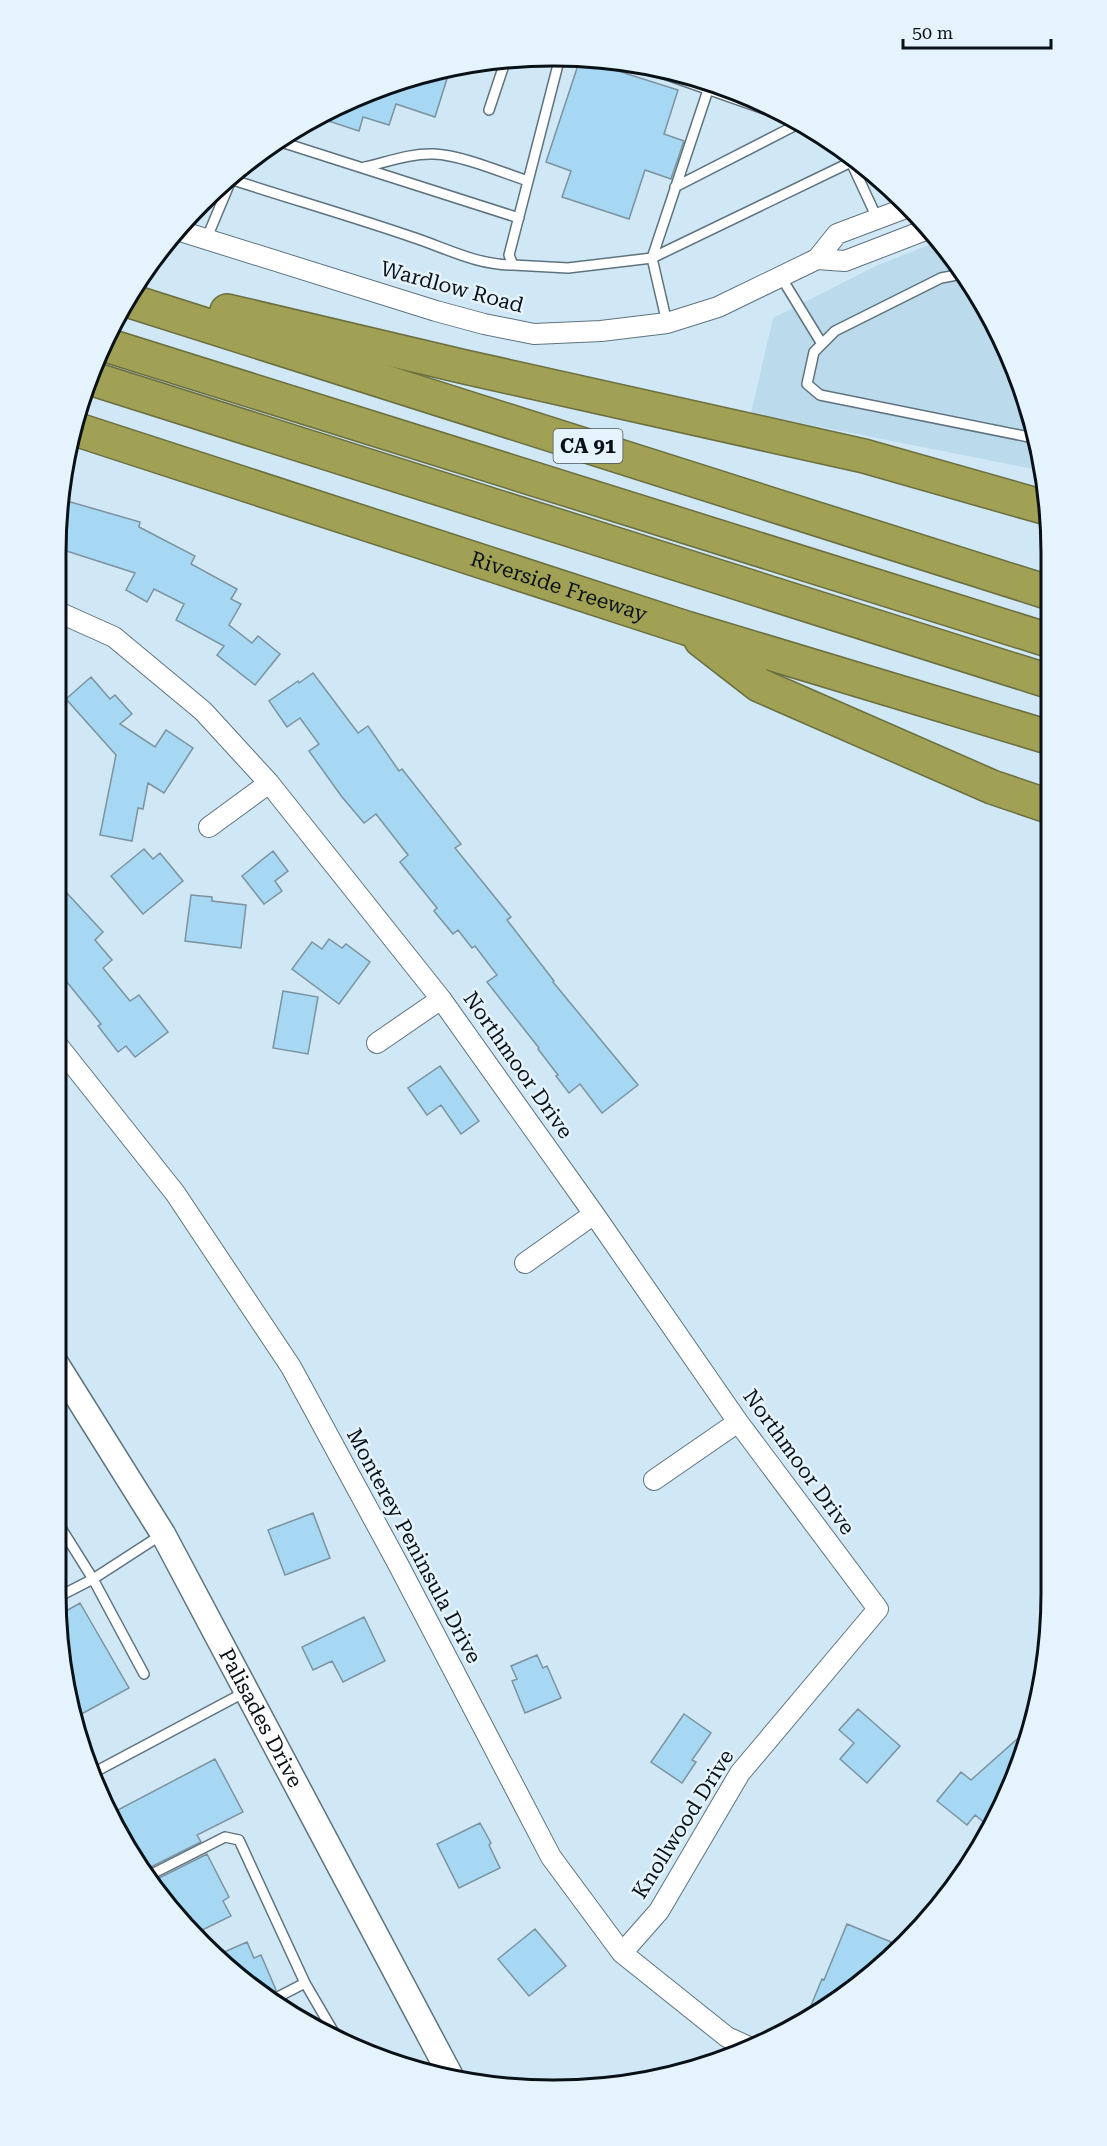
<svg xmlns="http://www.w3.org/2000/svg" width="1107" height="2146" font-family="'Roboto Serif',serif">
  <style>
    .built { fill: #bbdaec }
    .building { fill: #a6d8f4; stroke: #7c929e; stroke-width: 1.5 }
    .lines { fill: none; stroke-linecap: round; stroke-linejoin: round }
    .service-casing { stroke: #5e737f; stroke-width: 12 }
    .minor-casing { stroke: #5e737f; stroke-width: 22 }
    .tertiary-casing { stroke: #5e737f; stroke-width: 27 }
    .motorway-casing { stroke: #6b6f3f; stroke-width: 36 }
    .service { stroke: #fff; stroke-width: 9 }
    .minor { stroke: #fff; stroke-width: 20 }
    .tertiary { stroke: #fff; stroke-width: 24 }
    .motorway { stroke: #a0a155; stroke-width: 33 }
    .labels { text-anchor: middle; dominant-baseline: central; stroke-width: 5; stroke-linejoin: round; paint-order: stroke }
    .shield { fill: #e5f3fc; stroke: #4b555b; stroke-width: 1.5 }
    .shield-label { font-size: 20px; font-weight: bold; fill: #091116 }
    .street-label { font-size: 21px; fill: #091116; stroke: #e5f3fc }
    .rim { fill: none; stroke: #091116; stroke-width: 3 }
  </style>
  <rect width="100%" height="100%" fill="#d0e8f6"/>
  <path class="built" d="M 939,241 L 949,251 L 1013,363 L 1043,471 L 751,413 L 773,318 L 878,265 Z"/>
  <path class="building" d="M 580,59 L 678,90 L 664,134 L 684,141 L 671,179 L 645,170 L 629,219 L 562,197 L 571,171 L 546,162 Z
    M 450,69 L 435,117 L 396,104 L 389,125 L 363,117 L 359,131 L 316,117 L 393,82 Z
    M 60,499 L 140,522 L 139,527 L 195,556 L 191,564 L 237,589 L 231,599 L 241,604 L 229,625 L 252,643 L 258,636 L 280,654 L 255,685 L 217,655 L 224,646 L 176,620 L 184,604 L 154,589 L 147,602 L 126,590 L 135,573 L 57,548 L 57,521 Z
    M 313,673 L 358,733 L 368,726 L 399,771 L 402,769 L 461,844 L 455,848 L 511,917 L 507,920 L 554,981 L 553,982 L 638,1085 L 602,1113 L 580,1084 L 569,1093 L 556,1076 L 558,1075 L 538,1049 L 539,1048 L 487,982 L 497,975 L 475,946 L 472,948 L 458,930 L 453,934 L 434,911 L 437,908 L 400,862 L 408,855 L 376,814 L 364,823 L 342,797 L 309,751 L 319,744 L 300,718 L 287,727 L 269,701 L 298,681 L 299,683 Z
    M 91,677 L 110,699 L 115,695 L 132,714 L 120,724 L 155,747 L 166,730 L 193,748 L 164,793 L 148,783 L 143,809 L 138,808 L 132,841 L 100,835 L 116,755 L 66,699 Z
    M 144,849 L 153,859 L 160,853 L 183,881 L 143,914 L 111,876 Z
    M 273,851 L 288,871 L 275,881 L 282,891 L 264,904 L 242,876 Z
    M 65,891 L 103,932 L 95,940 L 112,960 L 103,968 L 130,1001 L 139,995 L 168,1032 L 135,1057 L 126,1046 L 118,1052 L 98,1026 L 101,1024 L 62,976 L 65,973 L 56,963 L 56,899 Z
    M 191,895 L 212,897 L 212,901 L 246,905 L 241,948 L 185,941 Z
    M 329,939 L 342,948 L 346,944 L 370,962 L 339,1004 L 292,969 L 312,942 L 322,949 Z
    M 283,991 L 318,997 L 308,1054 L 273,1048 Z
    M 440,1066 L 479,1121 L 461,1134 L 441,1105 L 427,1115 L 408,1088 Z
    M 313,1513 L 330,1558 L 285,1575 L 268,1530 Z
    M 80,1603 L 129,1688 L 76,1717 L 59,1615 Z
    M 364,1617 L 385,1661 L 343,1682 L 332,1661 L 313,1670 L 302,1647 Z
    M 537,1655 L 543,1668 L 547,1666 L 561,1698 L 525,1713 L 512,1681 L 517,1679 L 511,1666 Z
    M 858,1709 L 900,1746 L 867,1783 L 840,1759 L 854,1743 L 839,1730 Z
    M 684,1714 L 711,1733 L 692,1760 L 696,1762 L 682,1783 L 651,1762 Z
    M 1034,1724 L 1000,1812 L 990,1827 L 975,1815 L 967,1825 L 937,1801 L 961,1772 L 971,1780 Z
    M 215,1759 L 243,1812 L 197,1835 L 201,1842 L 145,1870 L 114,1812 Z
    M 480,1823 L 491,1843 L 489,1845 L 500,1868 L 459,1888 L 437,1844 Z
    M 207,1854 L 229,1897 L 223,1901 L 231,1916 L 194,1934 L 159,1896 L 151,1882 Z
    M 847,1924 L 891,1942 L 883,1961 L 807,2015 L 822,1979 L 824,1980 Z
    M 535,1929 L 566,1966 L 529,1996 L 498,1959 Z
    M 247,1942 L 254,1958 L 261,1955 L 276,1990 L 266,1996 L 225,1967 L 215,1956 Z"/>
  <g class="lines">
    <g class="service-casing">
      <path id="service" d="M 560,57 L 509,255 L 513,265 L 568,268 L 652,258 L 708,90
        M 621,62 L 667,75 L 793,119
        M 489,110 L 506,59
        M 278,141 L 519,218
        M 365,167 C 387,162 411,153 434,154 C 461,155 501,172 528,181
        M 227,178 C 288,198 351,216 412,237 C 446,248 476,265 513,265
        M 675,187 L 800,123
        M 206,240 L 234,173
        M 962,274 L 941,278 L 835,331 L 814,352 L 807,384 L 820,395 L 1034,438
        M 781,277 L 822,344
        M 667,323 L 652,258 L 851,162 L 877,218
        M 56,1520 L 93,1579 L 144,1674
        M 56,1598 L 93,1579 L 161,1535
        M 93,1773 L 247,1691
        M 148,1876 L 225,1837 L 239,1840 L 305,1983 L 336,2036
        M 272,2000 L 305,1983"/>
    </g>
    <g class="minor-casing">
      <path id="minor" d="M 177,230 L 436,311 L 484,324 L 534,334 L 601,331 L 667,323 L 718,307 L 817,259 L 837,234 L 906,208
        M 817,259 L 845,261 L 928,229
        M 56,611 L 114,637 L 203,711 L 269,783 L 441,999 L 594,1214 L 738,1422 L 878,1609 L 740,1773 L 659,1911 L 622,1953
        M 209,827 L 269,783
        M 56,1043 L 175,1193 L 291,1367 L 398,1564 L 551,1857 L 622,1953 L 727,2037 L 749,2047
        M 377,1043 L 441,999
        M 525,1263 L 594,1214
        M 654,1480 L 738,1422"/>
    </g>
    <g class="tertiary-casing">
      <g id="tertiary">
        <path id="s1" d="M 56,1363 L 163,1534 L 453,2080"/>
      </g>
    </g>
    <g class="motorway-casing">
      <g id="motorway">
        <path d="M 127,300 L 1047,592"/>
        <path d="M 227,311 L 465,367 L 864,456 L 1047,508"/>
        <path d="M 103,344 L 1048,640"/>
        <path d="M 90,378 L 1048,681"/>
        <path id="s2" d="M 72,428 L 686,628 L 1048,737"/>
        <path d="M 701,640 L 759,685 L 992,787 L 1048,806"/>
      </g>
    </g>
    <use href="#service" class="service"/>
    <use href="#minor" class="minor"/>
    <use href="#tertiary" class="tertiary"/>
    <use href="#motorway" class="motorway"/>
  </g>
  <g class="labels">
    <rect class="shield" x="553.5" y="429" width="69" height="34" rx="4.5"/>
    <g class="shield-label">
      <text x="588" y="446">CA 91</text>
    </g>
    <g class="street-label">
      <text transform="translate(452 287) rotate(15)">Wardlow Road</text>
      <text stroke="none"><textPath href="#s2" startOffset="512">Riverside Freeway</textPath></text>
      <text transform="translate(518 1065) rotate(55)">Northmoor Drive</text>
      <text transform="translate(799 1462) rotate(54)">Northmoor Drive</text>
      <text transform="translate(414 1546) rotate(62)">Monterey Peninsula Drive</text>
      <text stroke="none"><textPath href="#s1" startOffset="410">Palisades Drive</textPath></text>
      <text transform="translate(683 1824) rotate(-58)">Knollwood Drive</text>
    </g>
  </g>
  <path d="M0 0H1107V2146H0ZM553 66H554A487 487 0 0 1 1041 553V1593A487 487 0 0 1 554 2080H553A487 487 0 0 1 66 1593V553A487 487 0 0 1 553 66Z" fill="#e5f3fc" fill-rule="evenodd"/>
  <path class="rim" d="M553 66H554A487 487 0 0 1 1041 553V1593A487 487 0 0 1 554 2080H553A487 487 0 0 1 66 1593V553A487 487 0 0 1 553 66Z"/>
  <path d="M903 39v9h148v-9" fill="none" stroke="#091116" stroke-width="3"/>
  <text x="912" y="39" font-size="18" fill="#091116" stroke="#e5f3fc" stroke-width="4.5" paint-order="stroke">50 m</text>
</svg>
